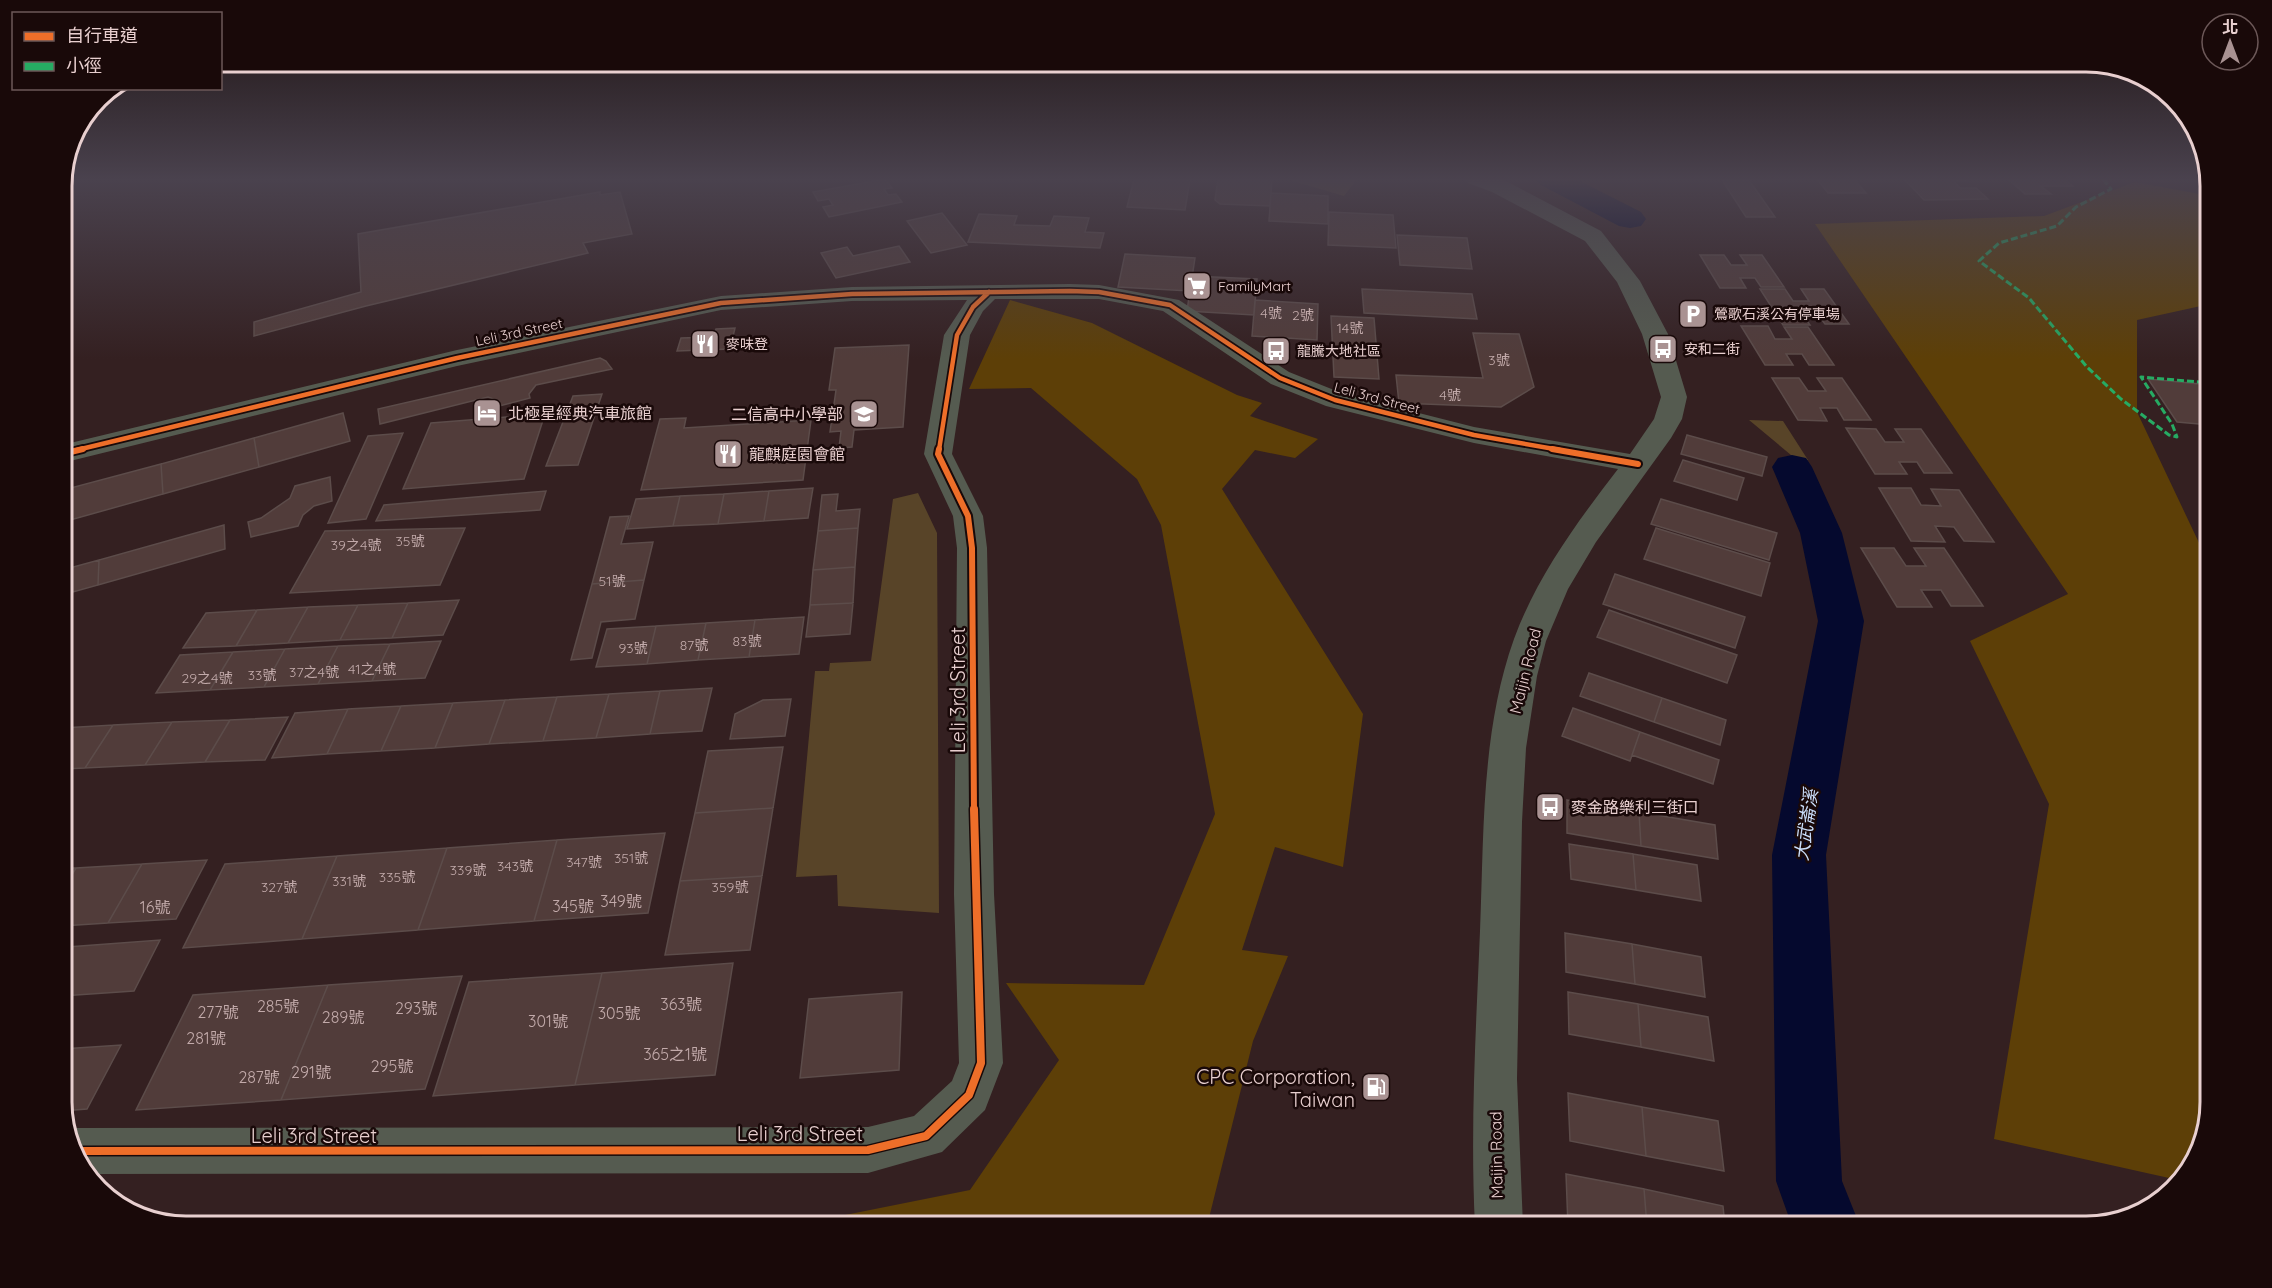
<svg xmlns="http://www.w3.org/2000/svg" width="2272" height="1288" font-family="Quicksand,'Noto Sans TC',sans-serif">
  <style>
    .green { fill: #584428 }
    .forest { fill: #5d3f07 }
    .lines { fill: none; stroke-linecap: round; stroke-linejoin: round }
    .river { fill: #05092e; fill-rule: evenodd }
    .building { fill: #513c3a; stroke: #5c4c4a; stroke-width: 1.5 }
    .minor { fill: #555b50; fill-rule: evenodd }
    .quiet { stroke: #26ab63; stroke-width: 3; stroke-dasharray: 7 3; stroke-linecap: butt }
    .cycleway-far2-casing { stroke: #190909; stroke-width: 8 }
    .cycleway-far1-casing { stroke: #190909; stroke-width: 10 }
    .cycleway-casing { stroke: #190909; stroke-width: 11 }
    .cycleway-far2 { stroke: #ee6e29; stroke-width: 4.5 }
    .cycleway-far1 { stroke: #ee6e29; stroke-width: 6 }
    .cycleway { stroke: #ee6e29; stroke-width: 8 }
    .labels { text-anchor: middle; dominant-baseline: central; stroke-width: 5; stroke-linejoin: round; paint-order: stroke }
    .far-poi-label { font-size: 14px; fill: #e8cfcf; stroke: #190909; text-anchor: start }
    .number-label { font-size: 14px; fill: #c2aaaa }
    .far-street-label { font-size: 14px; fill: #e8cfcf; stroke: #190909 }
    .poi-label { font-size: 16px; fill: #e8cfcf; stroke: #190909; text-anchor: start }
    .street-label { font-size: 16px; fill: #e8cfcf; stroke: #190909 }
    .near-number-label { font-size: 16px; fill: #c2aaaa }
    .water-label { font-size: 18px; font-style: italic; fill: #cadefb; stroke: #190909 }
    .near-street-label { font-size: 20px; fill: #e8cfcf; stroke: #190909 }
    .near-poi-label { font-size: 20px; fill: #e8cfcf; stroke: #190909; text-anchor: end }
    .rim { fill: none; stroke: #e8cfcf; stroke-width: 3 }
  </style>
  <rect width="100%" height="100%" fill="#342021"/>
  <path class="green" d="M 1286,179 L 1357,179 L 1344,196 Z
    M 1749,420 L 1783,421 L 1808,460 L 1797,460 Z
    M 918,493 L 937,533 L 939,913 L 838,906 L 837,875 L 796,877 L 815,671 L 829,671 L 830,663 L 871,661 L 893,499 Z"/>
  <path class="forest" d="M 2135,182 L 2210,196 L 2210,304 L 2137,320 L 2137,412 L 2210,566 L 2210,1102 L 2194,1164 L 2178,1180 L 1994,1139 L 2049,804 L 1970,641 L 2068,594 L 1815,224 L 2044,216 Z
    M 1010,300 L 1092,323 L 1237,395 L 1262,403 L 1250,416 L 1318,439 L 1295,458 L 1255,450 L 1222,489 L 1363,714 L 1343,867 L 1275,847 L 1242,950 L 1288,956 L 1253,1041 L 1207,1226 L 812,1226 L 820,1220 L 970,1190 L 1059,1060 L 1006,983 L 1144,985 L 1215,814 L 1161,525 L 1137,479 L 1031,388 L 969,389 Z"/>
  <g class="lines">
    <path class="river" d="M 1536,179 L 1576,179 L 1641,212 L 1646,219 L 1641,226 L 1630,228 L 1619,226 L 1541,185 Z
      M 1792,455 L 1806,458 L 1812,467 L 1842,533 L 1864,621 L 1826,855 L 1842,1181 L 1860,1226 L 1792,1226 L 1776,1181 L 1772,855 L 1818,621 L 1800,533 L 1772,467 L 1778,458 Z"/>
  </g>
  <path class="building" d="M 885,179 L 892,188 L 884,189 L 888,195 L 896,194 L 902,202 L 829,217 L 823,207 L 833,205 L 829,199 L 818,201 L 813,192 Z
    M 1134,179 L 1190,180 L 1185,210 L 1127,207 Z
    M 1218,179 L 1272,179 L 1270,206 L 1220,204 L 1215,200 Z
    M 1817,179 L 1854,179 L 1866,193 L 1828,193 Z
    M 1904,179 L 1967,179 L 1969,181 L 1954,181 L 1960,188 L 1976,188 L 1988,199 L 1924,200 Z
    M 2008,179 L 2065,179 L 2073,186 L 2041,186 L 2051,194 L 2025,194 Z
    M 1722,180 L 1749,180 L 1775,217 L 1746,217 Z
    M 600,192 L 600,195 L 620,192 L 632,234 L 583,243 L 588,253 L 366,306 L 254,336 L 254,322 L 361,292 L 358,234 Z
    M 1271,193 L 1328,196 L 1328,224 L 1269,221 Z
    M 1329,212 L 1393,215 L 1396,248 L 1328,245 Z
    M 942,213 L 967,245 L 931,253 L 907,221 Z
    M 979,214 L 1017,216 L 1014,225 L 1050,226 L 1054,216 L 1089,218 L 1085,232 L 1104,233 L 1100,248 L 968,242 Z
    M 1397,235 L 1467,238 L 1472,269 L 1400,265 Z
    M 899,246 L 910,262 L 836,278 L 821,253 L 847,247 L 853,256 Z
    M 1125,254 L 1195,258 L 1190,291 L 1118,287 Z
    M 1700,255 L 1724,255 L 1731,265 L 1747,265 L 1740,255 L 1762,255 L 1784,287 L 1761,287 L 1755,278 L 1740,278 L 1746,288 L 1720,288 Z
    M 1192,276 L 1257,279 L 1254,315 L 1187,311 Z
    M 1362,289 L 1472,294 L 1477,319 L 1364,313 Z
    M 1760,289 L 1785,289 L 1793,301 L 1809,301 L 1801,289 L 1824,289 L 1849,324 L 1825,324 L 1818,315 L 1803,315 L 1810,325 L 1783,325 Z
    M 1255,300 L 1318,304 L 1317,340 L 1252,336 Z
    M 1331,316 L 1374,318 L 1379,379 L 1334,377 Z
    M 1741,326 L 1768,326 L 1775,339 L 1792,339 L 1784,327 L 1808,327 L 1834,365 L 1809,365 L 1802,354 L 1786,354 L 1793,365 L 1765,365 Z
    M 735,328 L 730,349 L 677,351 L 681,338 L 713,337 L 716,329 Z
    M 1473,333 L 1519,334 L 1534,387 L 1501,407 L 1399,403 L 1396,375 L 1483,378 Z
    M 909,345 L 903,427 L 854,430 L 852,447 L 839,448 L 841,431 L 830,432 L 836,390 L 829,390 L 835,348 Z
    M 600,358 L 606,361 L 612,369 L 536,385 L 529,394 L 530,398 L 499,406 L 499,401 L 488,397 L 380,424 L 378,409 Z
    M 1772,378 L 1799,378 L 1808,391 L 1826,391 L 1817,378 L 1842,378 L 1871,420 L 1844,420 L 1837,408 L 1820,408 L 1827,421 L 1798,420 Z
    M 2148,379 L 2210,385 L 2210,425 L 2177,422 Z
    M 602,394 L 578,465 L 546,466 L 573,396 Z
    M 343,413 L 350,441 L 259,467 L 254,438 Z
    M 545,414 L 524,479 L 403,489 L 431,423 Z
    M 686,418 L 684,428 L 811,420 L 803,480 L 641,490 L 660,419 Z
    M 1846,428 L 1876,429 L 1885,442 L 1904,442 L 1895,429 L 1921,429 L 1952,473 L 1924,473 L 1917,462 L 1899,462 L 1907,474 L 1875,474 Z
    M 403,433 L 366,519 L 328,523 L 368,436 Z
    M 1687,435 L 1767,457 L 1762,476 L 1681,454 Z
    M 254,438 L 259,467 L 163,494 L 161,464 Z
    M 1683,460 L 1744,478 L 1737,500 L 1674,481 Z
    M 161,464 L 163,494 L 63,522 L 63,490 Z
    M 330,477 L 332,501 L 314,506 L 303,515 L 298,526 L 251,537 L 248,522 L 261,518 L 290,498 L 295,486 Z
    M 813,488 L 808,518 L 764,521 L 769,491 Z
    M 1879,488 L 1911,488 L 1921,505 L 1941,506 L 1931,489 L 1959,490 L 1994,542 L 1964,541 L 1954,527 L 1935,526 L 1945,542 L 1911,541 Z
    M 546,491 L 540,510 L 376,521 L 384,505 Z
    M 769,491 L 764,521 L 718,524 L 724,494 Z
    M 724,494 L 718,524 L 673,526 L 680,496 Z
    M 838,494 L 836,511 L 860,509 L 858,528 L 818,531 L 822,495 Z
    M 680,496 L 673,526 L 627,529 L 636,499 Z
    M 1661,499 L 1777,533 L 1769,560 L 1651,524 Z
    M 629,516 L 621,544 L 653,542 L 644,580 L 592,584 L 610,517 Z
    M 224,525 L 225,549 L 98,585 L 99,560 Z
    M 465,528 L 440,585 L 290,593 L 325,531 Z
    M 858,528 L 855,567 L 813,570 L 818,531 Z
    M 1656,528 L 1770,563 L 1761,596 L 1644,559 Z
    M 1861,548 L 1894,548 L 1906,566 L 1926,566 L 1914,548 L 1944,548 L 1983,606 L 1951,606 L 1941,590 L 1921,590 L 1932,607 L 1897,607 Z
    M 99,560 L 98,585 L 62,595 L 62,570 Z
    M 855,567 L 853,603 L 810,605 L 813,570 Z
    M 1615,574 L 1745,617 L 1735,648 L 1603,604 Z
    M 644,580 L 635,619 L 601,622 L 592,658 L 571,660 L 592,584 Z
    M 459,600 L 443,635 L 392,638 L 408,603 Z
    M 408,603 L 392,638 L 340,640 L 358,605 Z
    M 853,603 L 850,634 L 806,637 L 810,605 Z
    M 358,605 L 340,640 L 288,643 L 308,607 Z
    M 308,607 L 288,643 L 236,646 L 257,610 Z
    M 257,610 L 236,646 L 183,648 L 206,613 Z
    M 1609,610 L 1737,655 L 1727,683 L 1597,637 Z
    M 804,617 L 799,654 L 749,657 L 755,620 Z
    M 755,620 L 749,657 L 698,660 L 706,623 Z
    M 706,623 L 698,660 L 647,664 L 656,626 Z
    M 656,626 L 647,664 L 596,667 L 607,629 Z
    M 441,641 L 425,678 L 372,681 L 390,644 Z
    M 390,644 L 372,681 L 318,684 L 338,646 Z
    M 338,646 L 318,684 L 264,687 L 285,649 Z
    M 285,649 L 264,687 L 210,690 L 233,652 Z
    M 233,652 L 210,690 L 156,693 L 180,655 Z
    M 1589,673 L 1662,698 L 1654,722 L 1580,696 Z
    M 712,688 L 702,731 L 650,734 L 660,691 Z
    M 660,691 L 650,734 L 596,738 L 609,694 Z
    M 609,694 L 596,738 L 543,741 L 557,697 Z
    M 557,697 L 543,741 L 489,744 L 505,700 Z
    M 1662,698 L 1726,720 L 1720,745 L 1654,722 Z
    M 791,699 L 785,736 L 730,739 L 735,714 L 763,700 Z
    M 505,700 L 489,744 L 435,748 L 453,703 Z
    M 453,703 L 435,748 L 381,751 L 401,706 Z
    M 401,706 L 381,751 L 327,754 L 348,709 Z
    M 1573,708 L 1640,732 L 1630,761 L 1562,736 Z
    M 348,709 L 327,754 L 272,758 L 295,713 Z
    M 288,717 L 265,760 L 205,762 L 230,720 Z
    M 230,720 L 205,762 L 145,765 L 172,722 Z
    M 172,722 L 145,765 L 85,768 L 113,725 Z
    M 113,725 L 85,768 L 62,769 L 62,728 Z
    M 1640,732 L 1719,760 L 1713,784 L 1632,755 Z
    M 783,747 L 773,808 L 695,813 L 708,751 Z
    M 1567,800 L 1639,812 L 1641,846 L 1567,833 Z
    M 773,808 L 762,876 L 680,881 L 695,813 Z
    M 1639,812 L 1715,825 L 1718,859 L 1641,846 Z
    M 665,833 L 648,913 L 534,921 L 557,840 Z
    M 557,840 L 534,921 L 418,930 L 447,848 Z
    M 1569,844 L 1633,854 L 1636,890 L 1571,879 Z
    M 447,848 L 418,930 L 302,939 L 337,856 Z
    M 1633,854 L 1697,865 L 1701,901 L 1636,890 Z
    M 337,856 L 302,939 L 183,948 L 225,864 Z
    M 207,860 L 176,919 L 108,923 L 142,864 Z
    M 142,864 L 108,923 L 62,926 L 62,891 L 76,868 Z
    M 62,868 L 76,868 L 62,891 Z
    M 762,876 L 750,950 L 665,955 L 680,881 Z
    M 1565,933 L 1632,944 L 1635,984 L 1566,972 Z
    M 160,940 L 134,991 L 62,996 L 62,957 L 67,947 Z
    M 1632,944 L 1701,957 L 1705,997 L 1635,984 Z
    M 733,963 L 715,1075 L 575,1085 L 602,973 Z
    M 602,973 L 575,1085 L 433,1096 L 469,982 Z
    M 462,976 L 425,1089 L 281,1100 L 328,985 Z
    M 328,985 L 281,1100 L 136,1110 L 193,995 Z
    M 902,992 L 899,1070 L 800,1078 L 809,999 Z
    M 1568,992 L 1638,1004 L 1641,1047 L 1569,1034 Z
    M 1638,1004 L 1708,1017 L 1714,1061 L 1641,1047 Z
    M 121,1045 L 87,1109 L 62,1111 L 62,1049 Z
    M 1568,1093 L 1642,1107 L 1646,1156 L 1570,1141 Z
    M 1642,1107 L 1718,1121 L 1724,1171 L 1646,1156 Z
    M 1566,1174 L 1644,1189 L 1647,1226 L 1568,1226 Z
    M 1644,1189 L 1723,1206 L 1725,1226 L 1647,1226 Z"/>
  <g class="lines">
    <path class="minor" d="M 1464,179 L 1497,179 L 1508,182 L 1601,231 L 1640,281 L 1668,334 L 1687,397 L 1682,419 L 1671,438 L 1596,542 L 1568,589 L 1546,641 L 1537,676 L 1526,748 L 1522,822 L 1517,1079 L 1523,1226 L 1475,1226 C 1470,1127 1476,1029 1480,931 C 1484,834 1481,731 1514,639 C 1537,576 1578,521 1618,469 L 1474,443 L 1326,406 L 1271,384 L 1163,311 L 1099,299 L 995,299 L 983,311 L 970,335 L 952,454 L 983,516 L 987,548 L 994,894 L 1003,1063 L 985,1110 L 942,1152 L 868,1173 L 86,1174 L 82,1171 L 69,1131 L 76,1128 L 868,1127 L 914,1116 L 952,1081 L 959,1063 L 954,894 L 957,548 L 953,516 L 924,454 L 944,335 L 967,300 L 852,301 L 721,310 L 457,366 L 62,463 L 62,445 L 457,350 L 721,296 L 852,287 L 1070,284 L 1099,285 L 1179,300 L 1289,372 L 1344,394 L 1474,427 L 1630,454 L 1654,419 L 1661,397 L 1642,334 L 1617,282 L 1585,241 L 1492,192 L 1468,183 Z"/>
    <path class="quiet" d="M 2103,179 L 2111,189 L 2076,207 L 2057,226 L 1999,243 L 1979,261 L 2029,298 L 2087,367 L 2121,399 L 2169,435 L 2177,437 L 2172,424 L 2141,377 L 2210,383"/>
    <g class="cycleway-far2-casing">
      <path id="cycleway-far2" d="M 77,450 L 457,358 L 721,303 L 852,294 L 1070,291 L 1099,292 L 1170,305 L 1280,378 L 1335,400 L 1474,435 L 1560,450
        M 939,450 L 957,335 L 973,307 L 989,292"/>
    </g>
    <g class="cycleway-far1-casing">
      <path id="cycleway-far1" d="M 939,449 L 938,454 L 968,516 L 972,548 L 974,810
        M 1552,449 L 1638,464
        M 62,454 L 83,449"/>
    </g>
    <g class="cycleway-casing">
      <path id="cycleway" d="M 76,1151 L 868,1150 L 926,1136 L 969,1095 L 981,1063 L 974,809"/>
    </g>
    <use href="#cycleway-far2" class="cycleway-far2"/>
    <use href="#cycleway-far1" class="cycleway-far1"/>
    <use href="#cycleway" class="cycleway"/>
  </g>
  <linearGradient id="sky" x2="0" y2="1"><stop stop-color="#1d1212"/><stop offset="0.5" stop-color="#4a424e"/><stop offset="1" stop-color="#4a424e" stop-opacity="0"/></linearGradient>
  <rect width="2272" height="359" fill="url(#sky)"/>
  <defs>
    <g id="supermarket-square" transform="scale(1.5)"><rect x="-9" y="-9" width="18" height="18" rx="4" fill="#a99292" stroke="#190909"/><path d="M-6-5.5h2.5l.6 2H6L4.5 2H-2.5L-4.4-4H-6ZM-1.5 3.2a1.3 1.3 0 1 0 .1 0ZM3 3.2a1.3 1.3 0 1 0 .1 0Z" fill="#fff"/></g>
    <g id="parking-square" transform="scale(1.5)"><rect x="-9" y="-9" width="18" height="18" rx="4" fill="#a99292" stroke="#190909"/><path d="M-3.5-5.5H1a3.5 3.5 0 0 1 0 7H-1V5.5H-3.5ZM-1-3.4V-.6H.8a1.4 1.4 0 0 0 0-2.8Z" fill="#fff"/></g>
    <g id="restaurant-square" transform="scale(1.5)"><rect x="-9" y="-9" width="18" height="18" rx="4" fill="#a99292" stroke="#190909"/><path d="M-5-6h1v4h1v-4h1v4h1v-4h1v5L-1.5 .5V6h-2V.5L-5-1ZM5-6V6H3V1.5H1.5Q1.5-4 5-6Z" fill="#fff"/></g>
    <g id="bus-square" transform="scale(1.5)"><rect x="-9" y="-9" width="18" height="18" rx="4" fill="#a99292" stroke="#190909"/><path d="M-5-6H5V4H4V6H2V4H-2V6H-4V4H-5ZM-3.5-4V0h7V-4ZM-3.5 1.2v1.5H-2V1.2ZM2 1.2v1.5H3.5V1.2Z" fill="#fff"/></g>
    <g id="hotel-square" transform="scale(1.5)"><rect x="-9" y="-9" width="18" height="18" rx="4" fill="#a99292" stroke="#190909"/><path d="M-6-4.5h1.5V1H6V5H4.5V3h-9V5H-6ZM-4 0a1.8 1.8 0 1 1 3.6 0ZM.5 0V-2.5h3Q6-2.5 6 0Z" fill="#fff"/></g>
    <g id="school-square" transform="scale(1.5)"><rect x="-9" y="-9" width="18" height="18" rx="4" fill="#a99292" stroke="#190909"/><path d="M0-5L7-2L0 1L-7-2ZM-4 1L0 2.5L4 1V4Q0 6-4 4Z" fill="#fff"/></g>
    <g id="fuel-square" transform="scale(1.5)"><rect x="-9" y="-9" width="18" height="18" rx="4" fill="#a99292" stroke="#190909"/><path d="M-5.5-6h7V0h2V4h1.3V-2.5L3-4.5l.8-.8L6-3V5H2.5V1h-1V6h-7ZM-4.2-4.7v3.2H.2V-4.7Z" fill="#fff"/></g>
  </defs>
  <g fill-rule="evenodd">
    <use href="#supermarket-square" x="1197" y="286"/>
    <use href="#parking-square" x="1693" y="314"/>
    <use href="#restaurant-square" x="705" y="344"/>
    <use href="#bus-square" x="1663" y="349"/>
    <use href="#bus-square" x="1276" y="351"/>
    <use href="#hotel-square" x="487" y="413"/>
    <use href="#school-square" x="864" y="414"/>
    <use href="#restaurant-square" x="728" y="454"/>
    <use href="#bus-square" x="1550" y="807"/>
    <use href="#fuel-square" x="1376" y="1087"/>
  </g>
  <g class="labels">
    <g class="far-poi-label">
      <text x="1218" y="286">FamilyMart</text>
      <text x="1714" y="314">鶯歌石溪公有停車場</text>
      <text x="726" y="344">麥味登</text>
      <text x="1684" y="349">安和二街</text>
      <text x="1297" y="351">龍騰大地社區</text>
    </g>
    <g class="number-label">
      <text x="1271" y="313">4號</text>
      <text x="1303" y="315">2號</text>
      <text x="1350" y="328">14號</text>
      <text x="1499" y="360">3號</text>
      <text x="1450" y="395">4號</text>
      <text x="410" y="541">35號</text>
      <text x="356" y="545">39之4號</text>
      <text x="612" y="581">51號</text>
      <text x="747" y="641">83號</text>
      <text x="694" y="645">87號</text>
      <text x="633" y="648">93號</text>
      <text x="372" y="669">41之4號</text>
      <text x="314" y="672">37之4號</text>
      <text x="262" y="675">33號</text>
      <text x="207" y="678">29之4號</text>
      <text x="631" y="858">351號</text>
      <text x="584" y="862">347號</text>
      <text x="515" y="866">343號</text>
      <text x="468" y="870">339號</text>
      <text x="397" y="877">335號</text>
      <text x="349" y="881">331號</text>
      <text x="279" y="887">327號</text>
      <text x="730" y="887">359號</text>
    </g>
    <g class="far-street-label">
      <text transform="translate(519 332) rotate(-12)">Leli 3rd Street</text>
      <text transform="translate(1377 398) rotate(15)">Leli 3rd Street</text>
    </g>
    <g class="poi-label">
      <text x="508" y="413">北極星經典汽車旅館</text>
      <text x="843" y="414" text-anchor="end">二信高中小學部</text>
      <text x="749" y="454">龍麒庭園會館</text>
      <text x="1571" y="807">麥金路樂利三街口</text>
    </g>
    <g class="street-label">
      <text transform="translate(1525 671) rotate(-76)">Maijin Road</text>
      <text transform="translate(1496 1155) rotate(-91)">Maijin Road</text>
    </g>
    <g class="near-number-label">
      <text x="621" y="901">349號</text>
      <text x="573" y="906">345號</text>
      <text x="155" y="907">16號</text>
      <text x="681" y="1004">363號</text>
      <text x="278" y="1006">285號</text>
      <text x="416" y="1008">293號</text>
      <text x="218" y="1012">277號</text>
      <text x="619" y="1013">305號</text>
      <text x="343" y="1017">289號</text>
      <text x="548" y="1021">301號</text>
      <text x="206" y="1038">281號</text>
      <text x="675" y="1054">365之1號</text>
      <text x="392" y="1066">295號</text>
      <text x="311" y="1072">291號</text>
      <text x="259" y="1077">287號</text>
    </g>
    <g class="water-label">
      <text transform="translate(1806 825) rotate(-82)">大武崙溪</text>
    </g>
    <g class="near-street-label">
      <text transform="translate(957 690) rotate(-90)">Leli 3rd Street</text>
      <text x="800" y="1133">Leli 3rd Street</text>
      <text x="314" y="1135">Leli 3rd Street</text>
    </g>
    <g class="near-poi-label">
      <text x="1355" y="1076">CPC Corporation,<tspan x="1355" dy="23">Taiwan</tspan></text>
    </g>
  </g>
  <path d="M0 0H2272V1288H0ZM186 72H2086A114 114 0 0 1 2200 186V1102A114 114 0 0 1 2086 1216H186A114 114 0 0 1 72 1102V186A114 114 0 0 1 186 72Z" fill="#190909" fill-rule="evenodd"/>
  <path class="rim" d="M186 72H2086A114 114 0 0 1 2200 186V1102A114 114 0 0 1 2086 1216H186A114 114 0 0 1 72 1102V186A114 114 0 0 1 186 72Z"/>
  <rect x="12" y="12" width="210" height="78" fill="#190909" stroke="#6c5858" stroke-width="1.5"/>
  <rect x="24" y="32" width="30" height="9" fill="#ee6e29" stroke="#6c5858" stroke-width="1.5"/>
  <text x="66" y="42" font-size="18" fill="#e8cfcf">自行車道</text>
  <rect x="24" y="62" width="30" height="9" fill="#26ab63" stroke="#6c5858" stroke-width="1.5"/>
  <text x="66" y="72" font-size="18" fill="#e8cfcf">小徑</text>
  <g transform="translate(2230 42)"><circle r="28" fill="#190909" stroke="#6c5858" stroke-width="1.5"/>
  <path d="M0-4.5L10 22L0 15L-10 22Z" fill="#a99292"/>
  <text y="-9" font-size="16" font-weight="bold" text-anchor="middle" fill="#e8cfcf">北</text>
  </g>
</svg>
